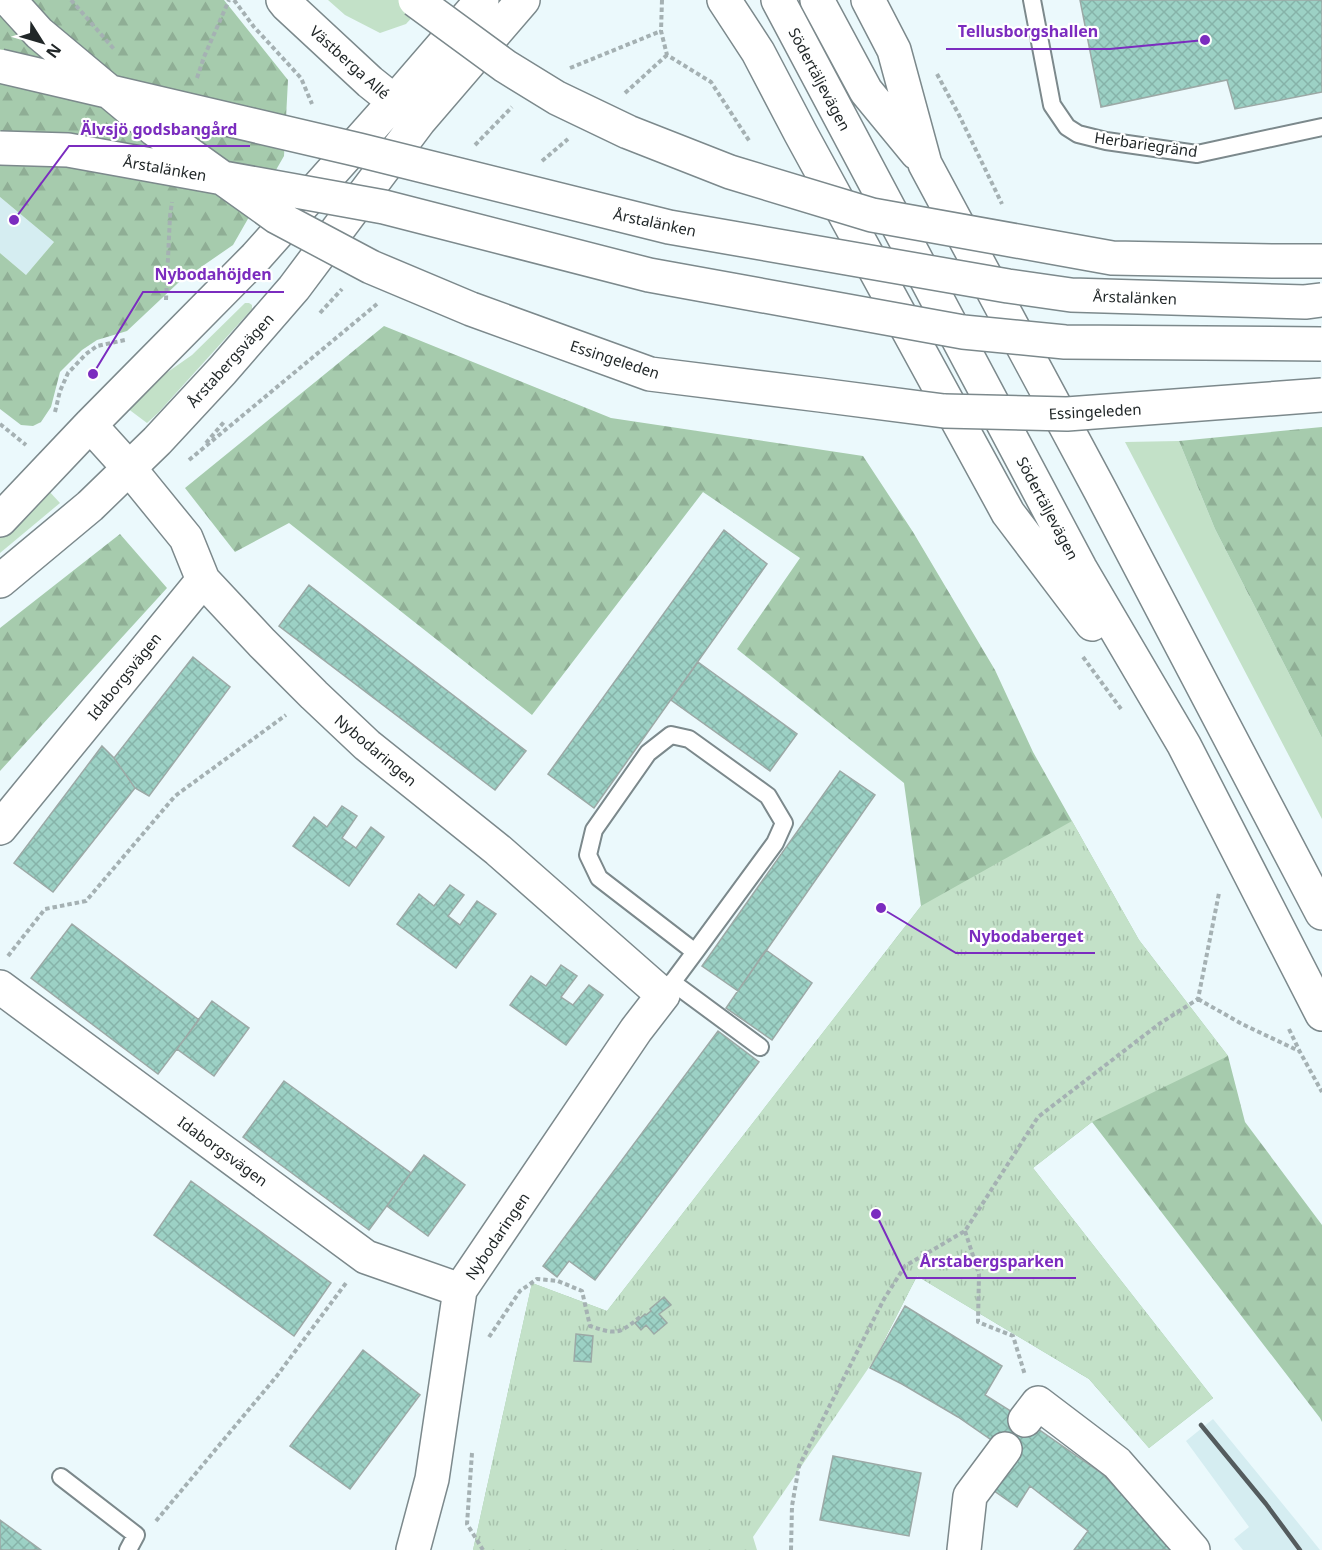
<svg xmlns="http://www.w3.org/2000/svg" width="1322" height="1550" font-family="'Noto Sans',sans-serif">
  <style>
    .built { fill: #d5edf1 }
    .grass { fill: #c3e1c8 }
    .forest { fill: url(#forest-firs) }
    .park { fill: url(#park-tufts) }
    .building { fill: url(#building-cross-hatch); stroke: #9ca9a6; stroke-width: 1.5 }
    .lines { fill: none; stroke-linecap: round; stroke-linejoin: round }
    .lane-casing { stroke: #7c898c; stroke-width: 20 }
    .street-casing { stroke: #7c898c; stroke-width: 36 }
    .secondary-casing { stroke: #7c898c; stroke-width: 36 }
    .path { stroke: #a5b1b3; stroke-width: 4; stroke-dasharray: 4.5 3; stroke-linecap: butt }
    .lane { stroke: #fff; stroke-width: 16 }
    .street { stroke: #fff; stroke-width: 33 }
    .secondary { stroke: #fff; stroke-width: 33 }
    .rail { stroke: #545c5e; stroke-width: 4.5 }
    .highway-bridge-casing { stroke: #7c898c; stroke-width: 36; stroke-linecap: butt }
    .highway-bridge { stroke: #fff; stroke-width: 33 }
    .labels { text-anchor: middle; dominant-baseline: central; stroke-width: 4.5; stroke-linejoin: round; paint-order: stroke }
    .street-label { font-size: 15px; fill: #212728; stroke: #fff }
    .leader { fill: none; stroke: #7b2cbf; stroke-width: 2 }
    .callout-dot { fill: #7b2cbf; stroke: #fff; stroke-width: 2 }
    .callout-label { font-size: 16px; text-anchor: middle; font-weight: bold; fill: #7b2cbf; stroke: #fff; stroke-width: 4.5; stroke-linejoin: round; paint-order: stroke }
  </style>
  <defs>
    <pattern id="forest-firs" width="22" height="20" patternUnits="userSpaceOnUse" patternTransform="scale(1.5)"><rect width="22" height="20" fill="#a6cbad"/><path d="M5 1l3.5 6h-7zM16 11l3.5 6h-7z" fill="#8fae95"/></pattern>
    <pattern id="park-tufts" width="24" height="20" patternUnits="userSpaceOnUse" patternTransform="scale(1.5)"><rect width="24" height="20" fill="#c3e1c8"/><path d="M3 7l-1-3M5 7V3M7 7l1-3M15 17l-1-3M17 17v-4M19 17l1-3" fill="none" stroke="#a7c1ac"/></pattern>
    <pattern id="building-cross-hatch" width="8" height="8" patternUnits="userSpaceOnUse" patternTransform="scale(1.5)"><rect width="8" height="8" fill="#9cd1c5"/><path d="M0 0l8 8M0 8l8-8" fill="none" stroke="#86b3a9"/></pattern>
  </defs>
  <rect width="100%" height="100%" fill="#ebf9fc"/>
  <path class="built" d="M 0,197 L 54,242 L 26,275 L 0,253 Z
    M 1213,1419 L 1308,1535 L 1320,1550 L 1243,1550 L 1234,1539 L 1249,1527 L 1186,1441 Z"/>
  <path class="grass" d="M 328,0 L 428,0 L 406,24 L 380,33 L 345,15 Z
    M 245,303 L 249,303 L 252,305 L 252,309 L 158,413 L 147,423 L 127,408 L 152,383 L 192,355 Z
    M 1179,441 L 1215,529 L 1322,738 L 1322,819 L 1125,442 Z
    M 47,489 L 60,503 L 0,553 L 0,537 Z"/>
  <path class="forest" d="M 0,0 L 224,0 L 288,80 L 284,156 L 233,245 L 178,283 L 127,331 L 97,340 L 82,350 L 60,372 L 51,407 L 41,422 L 33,426 L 21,425 L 0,409 L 0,253 L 26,275 L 54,242 L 0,197 Z
    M 384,326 L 611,418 L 863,456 L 913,532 L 995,670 L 1033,752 L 1139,940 L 1228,1056 L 1245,1122 L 1322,1225 L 1322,1422 L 1320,1418 L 1092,1122 L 1033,1168 L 1213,1398 L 1149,1448 L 1089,1379 L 917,1276 L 874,1360 L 473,1550 L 532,1283 L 607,1311 L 921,906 L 904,783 L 737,649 L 800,558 L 703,492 L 532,715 L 289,523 L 235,552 L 185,488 Z
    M 1322,427 L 1322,738 L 1215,529 L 1179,441 Z
    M 120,534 L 167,588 L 0,771 L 0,628 Z"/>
  <path class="park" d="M 1072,821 L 1139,940 L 1228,1056 L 1092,1122 L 1033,1168 L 1213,1398 L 1149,1448 L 1089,1379 L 917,1276 L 874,1360 L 753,1537 L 757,1550 L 473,1550 L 532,1283 L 607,1311 L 921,906 Z"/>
  <path class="building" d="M 1080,0 L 1322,0 L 1322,92 L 1235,109 L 1227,80 L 1101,107 Z
    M 724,530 L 767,564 L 594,808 L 548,774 Z
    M 309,585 L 526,751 L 495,790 L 279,626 Z
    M 193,657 L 230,687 L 149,796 L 135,788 L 114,758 Z
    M 698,662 L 797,734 L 770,771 L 671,700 Z
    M 102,746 L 114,758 L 135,788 L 53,892 L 14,863 Z
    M 840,771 L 875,795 L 738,991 L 702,966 Z
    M 342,806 L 357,816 L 342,838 L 356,848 L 371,827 L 384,837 L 349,886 L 293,846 L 314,817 L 327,827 Z
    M 450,885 L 464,895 L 448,916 L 460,925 L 477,901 L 496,914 L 456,968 L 397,924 L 419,894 L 434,906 Z
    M 72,924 L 199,1020 L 158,1074 L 31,978 Z
    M 766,950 L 812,983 L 772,1040 L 726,1008 Z
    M 561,965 L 577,976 L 561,997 L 573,1005 L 589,985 L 603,995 L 566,1045 L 510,1005 L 531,976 L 546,986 Z
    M 212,1001 L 249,1028 L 214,1076 L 177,1049 Z
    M 718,1031 L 759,1062 L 595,1280 L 569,1261 L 557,1277 L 543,1266 Z
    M 284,1081 L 411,1173 L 369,1230 L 243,1137 Z
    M 424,1155 L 465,1185 L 428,1236 L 387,1206 Z
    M 191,1181 L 331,1283 L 294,1336 L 154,1235 Z
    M 664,1297 L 671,1305 L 659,1314 L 667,1323 L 654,1334 L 646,1325 L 641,1330 L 635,1323 L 645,1314 L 646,1315 L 651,1311 L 650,1309 Z
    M 905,1306 L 1002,1366 L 985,1395 L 1025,1420 L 1104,1475 L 1174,1550 L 1074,1550 L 1088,1531 L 1030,1486 L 1017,1507 L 990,1488 L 1010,1453 L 958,1417 L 902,1384 L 870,1368 Z
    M 576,1334 L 593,1336 L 591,1362 L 574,1361 Z
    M 363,1350 L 420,1395 L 350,1489 L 290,1446 Z
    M 833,1456 L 921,1473 L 909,1536 L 820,1520 Z
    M 0,1520 L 41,1550 L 0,1550 Z"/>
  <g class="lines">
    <g class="lane-casing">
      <path id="lane" d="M 1032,0 L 1052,105 L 1067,127 L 1078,134 L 1106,141 L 1197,154 L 1322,127
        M 672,982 L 760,1047
        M 663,995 L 695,952 L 599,878 L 588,855 L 594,830 L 648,753 L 671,735 L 689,739 L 768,796 L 784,823 L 775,843 L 695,952
        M 61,1477 L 136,1535 L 128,1550"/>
    </g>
    <g class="street-casing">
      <path id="street" d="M 129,468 L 186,538 L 203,580 L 262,643 L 314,695 L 367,745 L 498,850 L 663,995 L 636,1030 L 460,1290 L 432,1479 L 413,1550
        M 0,828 L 203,580
        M 0,987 L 366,1257 L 460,1290
        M 1025,1420 L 1038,1403 L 1117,1463 L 1193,1550
        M 964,1550 L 970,1496 L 1005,1449"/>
    </g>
    <g class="secondary-casing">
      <path id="secondary" d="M 283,0 L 287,5 L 370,82 L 410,114
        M 724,0 L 758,52 L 801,134 L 1008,513 L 1092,624
        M 778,0 L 1080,568 L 1184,745 L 1322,1014
        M 817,0 L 866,91 L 917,153
        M 868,0 L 894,50 L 925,164 L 1100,490 L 1322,913
        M 90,425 L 129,468
        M 0,520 L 90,425 L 256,257 L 394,102 L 482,0
        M 0,581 L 90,506 L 157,441 L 222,371 L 294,288 L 419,121 L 523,0"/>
    </g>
    <path class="path" d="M 71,0 L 114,49
      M 234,0 L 254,27 L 301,78 L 312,104
      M 662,0 L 661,31 L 667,55 L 711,82 L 750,142
      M 570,68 L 661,31
      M 937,74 L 959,115 L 1002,204
      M 197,78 L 204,57 L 229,0
      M 625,93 L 667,55
      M 475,145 L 512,107
      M 542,161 L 568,139
      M 166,300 L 170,216 L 172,202
      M 320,313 L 342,289
      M 55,412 L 60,391 L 68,373 L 86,354 L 97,346 L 125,340
      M 0,424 L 26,445
      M 206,443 L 224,422
      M 189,460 L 377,304
      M 1083,657 L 1121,709
      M 8,956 L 45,909 L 86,901 L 175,796 L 286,715
      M 1198,999 L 1242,1024 L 1299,1051
      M 1289,1029 L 1300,1052 L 1322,1092
      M 965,1231 L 979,1274 L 978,1322 L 1013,1336 L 1025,1375
      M 489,1337 L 520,1291 L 537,1279 L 558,1281 L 582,1291 L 590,1326 C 617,1335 619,1334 640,1317
      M 472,1453 L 467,1524 L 483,1550
      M 156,1521 L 276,1377 L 346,1283
      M 791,1550 L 792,1506 L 799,1466 L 884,1299 L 905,1266 L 965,1231 L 1038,1117 L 1159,1024 L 1198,999 L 1219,893"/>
    <use href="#lane" class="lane"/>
    <use href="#street" class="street"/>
    <use href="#secondary" class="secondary"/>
    <path class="rail" d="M 1201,1425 L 1266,1504 L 1300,1550"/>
    <g class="highway-bridge-casing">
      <path id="highway-bridge" d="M 9,0 L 39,33 L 154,129 L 277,217 L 371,267 L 471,309 L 650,374 L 820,395 L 944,411 L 1067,414 L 1322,395
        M 415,0 L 505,66 L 557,98 L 628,132 L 730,172 L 872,215 L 1112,258 L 1273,261 L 1322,261
        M 0,66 L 359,150 L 669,227 L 1008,286 L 1071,295 L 1305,302 L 1322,300
        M 0,148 L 68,150 L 384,207 L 649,275 L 963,332 L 1065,342 L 1321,344"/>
    </g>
    <use href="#highway-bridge" class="highway-bridge"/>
  </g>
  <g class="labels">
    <g class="street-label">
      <text transform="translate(350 62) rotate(42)">Västberga Allé</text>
      <text transform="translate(820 79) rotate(62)">Södertäljevägen</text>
      <text transform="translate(1146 144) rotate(8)">Herbariegränd</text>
      <text transform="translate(165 168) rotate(10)">Årstalänken</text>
      <text transform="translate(655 222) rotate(12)">Årstalänken</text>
      <text transform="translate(1135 297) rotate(2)">Årstalänken</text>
      <text transform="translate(615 359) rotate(18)">Essingeleden</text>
      <text transform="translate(230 360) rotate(-48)">Årstabergsvägen</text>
      <text transform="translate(1095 411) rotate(-3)">Essingeleden</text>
      <text transform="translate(1048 508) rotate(62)">Södertäljevägen</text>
      <text transform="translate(124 676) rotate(-51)">Idaborgsvägen</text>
      <text transform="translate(376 750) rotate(40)">Nybodaringen</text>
      <text transform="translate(223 1151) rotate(36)">Idaborgsvägen</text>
      <text transform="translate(497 1236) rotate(-56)">Nybodaringen</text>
    </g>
  </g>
  <path class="leader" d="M1205 40L1110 49H946M14 220L69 146H250M93 374L143 292H284M881 908L956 953H1095M876 1214L907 1278H1076"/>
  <g class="callout-dot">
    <circle cx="1205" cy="40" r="6"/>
    <circle cx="14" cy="220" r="6"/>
    <circle cx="93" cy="374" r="6"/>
    <circle cx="881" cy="908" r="6"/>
    <circle cx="876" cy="1214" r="6"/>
  </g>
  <g class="callout-label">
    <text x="1028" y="37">Tellusborgshallen</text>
    <text x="159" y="135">Älvsjö godsbangård</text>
    <text x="213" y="280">Nybodahöjden</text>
    <text x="1026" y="942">Nybodaberget</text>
    <text x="992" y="1267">Årstabergsparken</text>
  </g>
  <g transform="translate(42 42) rotate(127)" stroke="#ffffff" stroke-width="4.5" paint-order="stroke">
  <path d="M0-4.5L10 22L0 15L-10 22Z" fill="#212728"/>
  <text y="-9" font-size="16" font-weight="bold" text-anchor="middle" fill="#212728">N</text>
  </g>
</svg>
